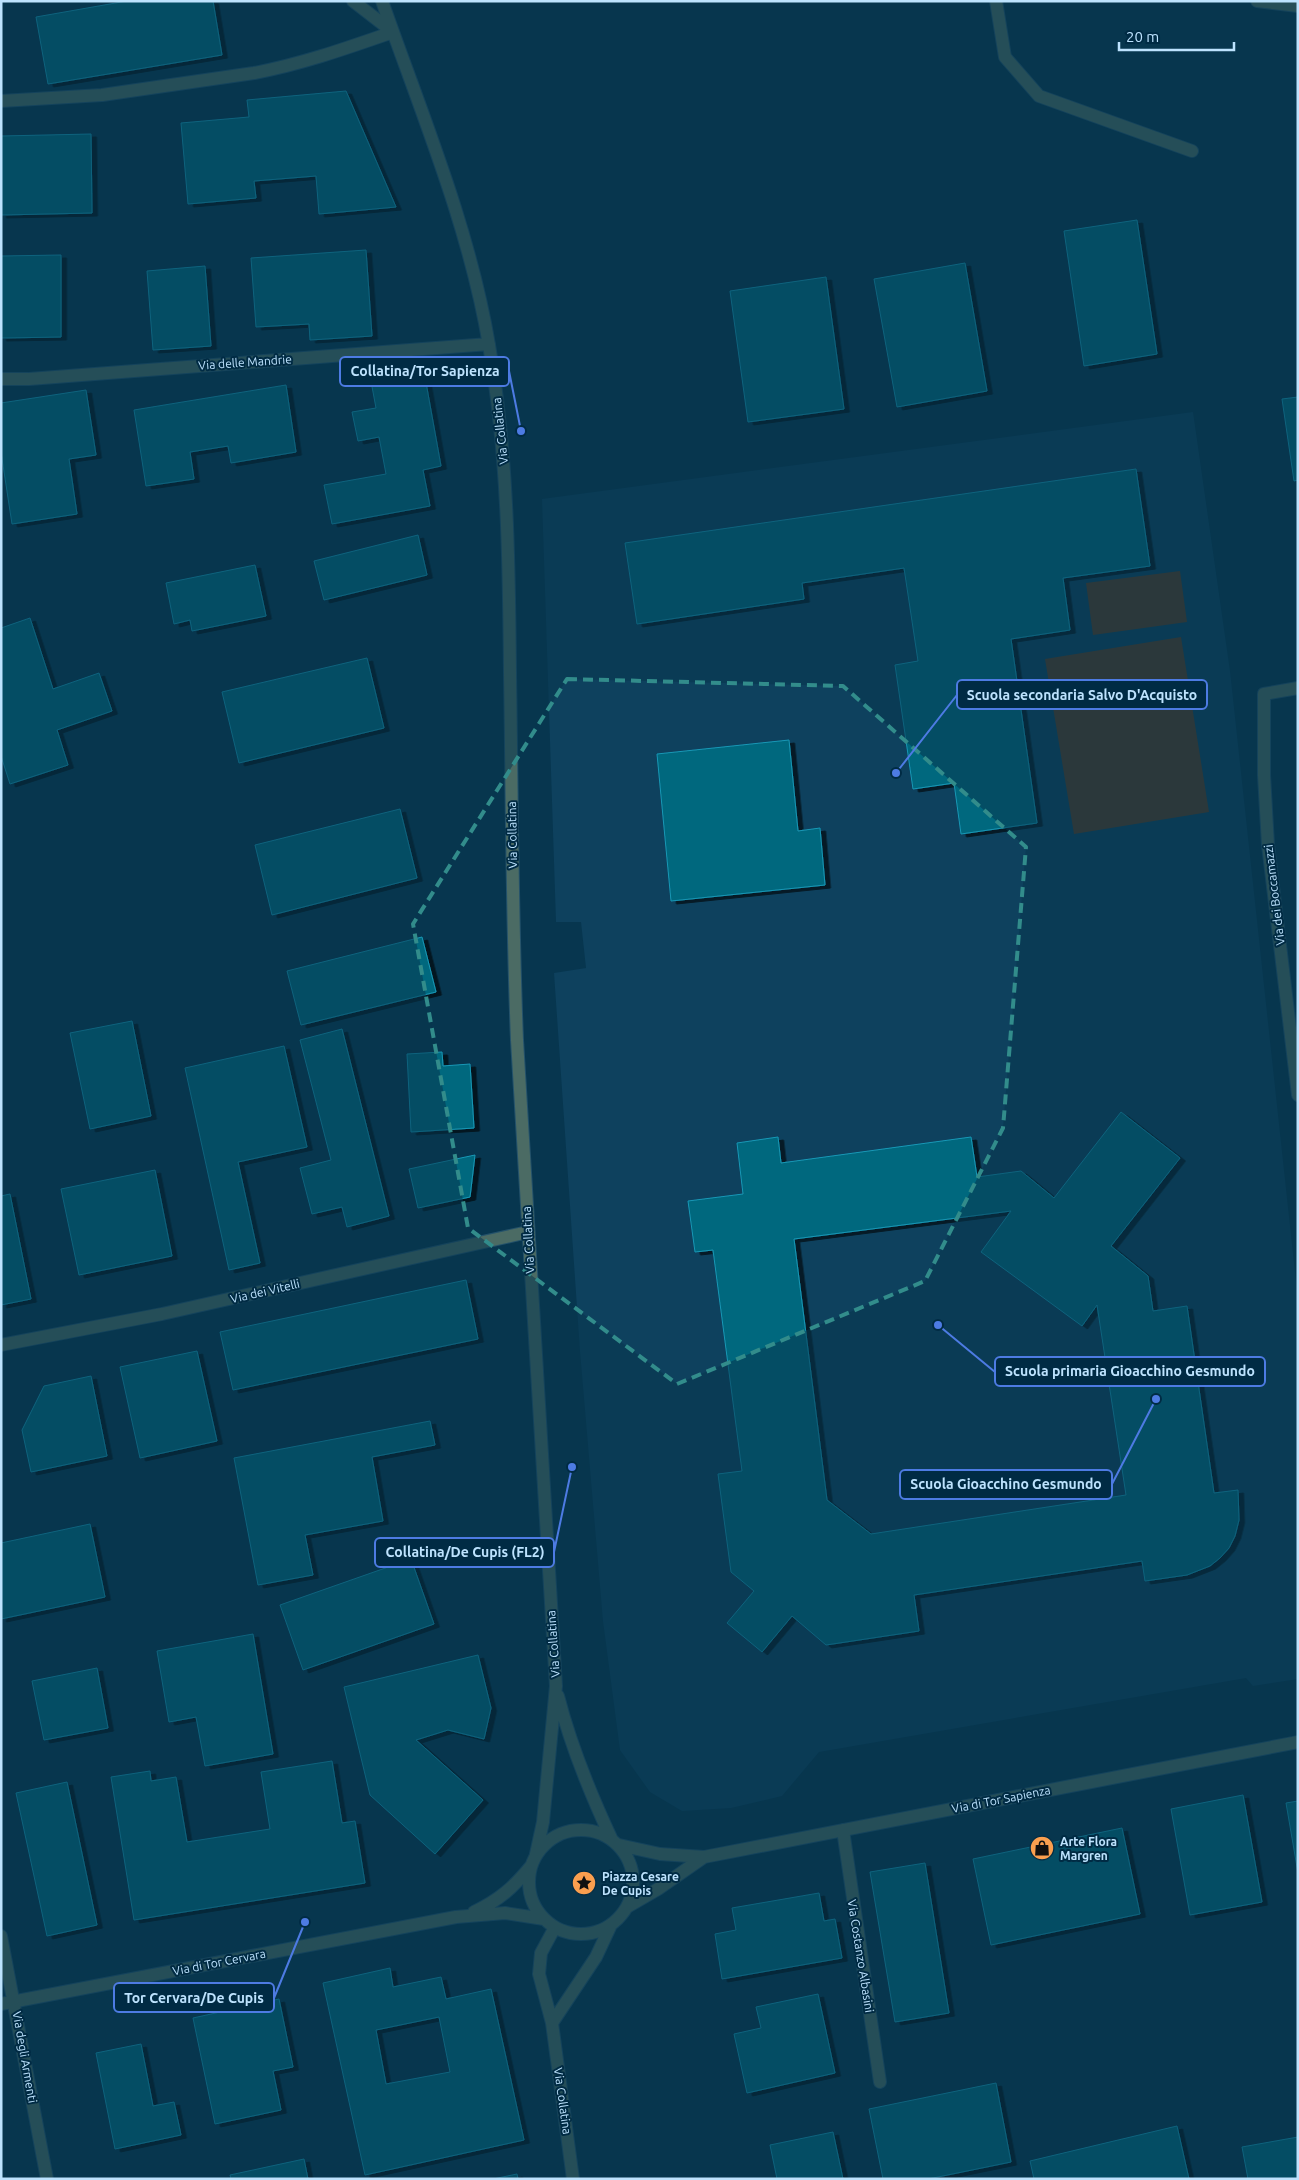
<svg xmlns="http://www.w3.org/2000/svg" width="1299" height="2180" font-family="Ubuntu,sans-serif">
  <style>
    .built { fill: #0e415e }
    .green { fill: #583b24 }
    .building { fill: #00687e; stroke: #1898b6; fill-rule: evenodd; filter: url(#shadow) }
    .lines { fill: none; stroke-linecap: round; stroke-linejoin: round }
    .minor-casing { stroke: #24526b; stroke-width: 14 }
    .minor { stroke: #4b6b64; stroke-width: 12 }
    .marked { fill: none; stroke: #328c8b; stroke-width: 4; stroke-dasharray: 10 6; stroke-linejoin: round }
    .labels { text-anchor: middle; dominant-baseline: central; stroke-width: 4; stroke-linejoin: round; paint-order: stroke }
    .street-label { font-size: 12px; fill: #bde3fe; stroke: #002b44 }
    .poi-label { font-size: 12px; font-weight: bold; fill: #bde3fe; stroke: #002b44; text-anchor: start }
    .leader { fill: none; stroke: #4d7be3; stroke-width: 2 }
    .callout-dot { fill: #4d7be3; stroke: #002b44; stroke-width: 2 }
    .callout { fill: #002b44; stroke: #4d7be3; stroke-width: 2 }
    .callout-label { font-size: 14px; text-anchor: middle; font-weight: bold; fill: #bde3fe }
  </style>
  <defs>
    <filter id="shadow"><feDropShadow dx="5.5" dy="3" stdDeviation="0" flood-color="#0009"/></filter>
  </defs>
  <rect width="100%" height="100%" fill="#07364f"/>
  <path class="built" d="M 1193,412 L 1230,671 L 1298,1300 L 1298,1679 L 1253,1686 L 1246,1678 L 819,1752 L 782,1796 L 731,1808 L 682,1811 L 650,1792 L 620,1750 L 603,1621 L 580,1351 L 554,973 L 586,968 L 581,922 L 556,922 L 542,499 Z"/>
  <path class="green" d="M 1180,571 L 1187,622 L 1093,635 L 1086,583 Z
    M 1181,637 L 1209,812 L 1074,834 L 1045,659 Z"/>
  <path class="building" d="M 127,1 L 213,1 L 222,55 L 48,84 L 36,17 Z
    M 346,91 L 396,207 L 319,214 L 316,176 L 254,181 L 256,198 L 188,204 L 181,123 L 249,117 L 247,100 Z
    M 91,134 L 92,213 L 1,215 L 1,136 Z
    M 1137,220 L 1157,354 L 1084,366 L 1064,231 Z
    M 366,250 L 372,336 L 310,340 L 309,324 L 256,327 L 251,258 Z
    M 61,255 L 61,337 L 1,338 L 1,256 Z
    M 965,263 L 987,391 L 897,407 L 874,279 Z
    M 205,266 L 211,346 L 153,350 L 147,271 Z
    M 826,277 L 844,409 L 748,422 L 730,291 Z
    M 423,366 L 441,466 L 423,470 L 430,506 L 332,524 L 324,485 L 386,474 L 379,437 L 358,441 L 352,412 L 376,408 L 370,376 Z
    M 286,385 L 296,452 L 231,463 L 228,446 L 190,452 L 194,479 L 146,486 L 134,410 Z
    M 86,390 L 96,455 L 69,459 L 77,514 L 12,524 L 1,452 L 1,403 Z
    M 1298,397 L 1298,480 L 1294,481 L 1282,399 Z
    M 1136,469 L 1150,566 L 1063,578 L 1070,630 L 1011,639 L 1037,823 L 961,834 L 954,783 L 913,789 L 895,665 L 918,661 L 904,568 L 802,583 L 804,599 L 637,624 L 625,543 Z
    M 418,535 L 427,575 L 324,600 L 314,561 Z
    M 255,565 L 266,616 L 192,631 L 190,620 L 174,624 L 166,583 Z
    M 30,618 L 53,689 L 99,673 L 112,711 L 57,730 L 68,765 L 10,784 L 1,756 L 1,628 Z
    M 367,658 L 384,728 L 239,763 L 222,692 Z
    M 789,740 L 798,831 L 820,828 L 825,885 L 671,901 L 657,754 Z
    M 400,809 L 417,878 L 272,915 L 255,845 Z
    M 422,937 L 436,992 L 301,1025 L 287,971 Z
    M 132,1021 L 151,1116 L 90,1129 L 70,1033 Z
    M 342,1029 L 389,1216 L 347,1227 L 342,1207 L 312,1214 L 300,1168 L 331,1160 L 300,1040 Z
    M 284,1046 L 307,1147 L 238,1162 L 260,1263 L 229,1270 L 185,1068 Z
    M 442,1052 L 443,1066 L 470,1064 L 474,1128 L 411,1132 L 407,1054 Z
    M 1121,1112 L 1180,1158 L 1111,1246 L 1148,1276 L 1153,1311 L 1187,1306 L 1214,1493 L 1238,1490 L 1239,1520 L 1235,1536 L 1229,1548 L 1220,1558 L 1210,1566 L 1187,1575 L 1145,1581 L 1142,1561 L 914,1595 L 919,1631 L 826,1645 L 792,1616 L 762,1652 L 727,1623 L 754,1591 L 731,1572 L 718,1474 L 742,1471 L 713,1250 L 695,1252 L 688,1201 L 743,1194 L 737,1143 L 778,1137 L 781,1163 L 971,1137 L 977,1177 L 1021,1171 L 1054,1198 ZM 1011,1211 L 981,1252 L 1082,1326 L 1097,1305 L 1126,1495 L 871,1534 L 827,1500 L 794,1239 Z
    M 475,1155 L 470,1197 L 418,1208 L 409,1169 Z
    M 155,1170 L 172,1256 L 79,1275 L 61,1189 Z
    M 10,1194 L 31,1299 L 1,1305 L 1,1196 Z
    M 466,1280 L 478,1339 L 233,1390 L 220,1332 Z
    M 197,1351 L 217,1441 L 140,1458 L 120,1367 Z
    M 91,1376 L 107,1456 L 31,1472 L 22,1430 L 44,1386 Z
    M 430,1421 L 435,1445 L 372,1457 L 383,1521 L 305,1535 L 313,1575 L 258,1585 L 234,1458 Z
    M 90,1524 L 105,1597 L 1,1619 L 1,1543 Z
    M 411,1559 L 434,1624 L 303,1670 L 280,1605 Z
    M 253,1634 L 273,1754 L 205,1766 L 196,1717 L 169,1722 L 157,1651 Z
    M 478,1655 L 491,1708 L 484,1739 L 448,1730 L 416,1740 L 483,1800 L 435,1854 L 370,1795 L 344,1687 Z
    M 97,1668 L 108,1728 L 44,1740 L 32,1681 Z
    M 332,1761 L 342,1823 L 355,1821 L 365,1883 L 134,1920 L 111,1777 L 150,1771 L 151,1781 L 176,1777 L 187,1842 L 270,1829 L 261,1772 Z
    M 67,1782 L 97,1925 L 47,1936 L 16,1793 Z
    M 1243,1795 L 1262,1902 L 1190,1915 L 1171,1809 Z
    M 1298,1801 L 1298,1873 L 1286,1803 Z
    M 1122,1828 L 1140,1914 L 991,1945 L 973,1859 Z
    M 925,1863 L 949,2013 L 895,2022 L 870,1872 Z
    M 819,1893 L 824,1921 L 835,1919 L 842,1958 L 722,1979 L 715,1934 L 736,1930 L 732,1908 Z
    M 390,1968 L 393,1987 L 441,1977 L 446,1999 L 491,1989 L 524,2140 L 365,2175 L 323,1983 ZM 439,2017 L 450,2072 L 386,2084 L 376,2030 Z
    M 818,1994 L 835,2073 L 747,2093 L 734,2034 L 761,2028 L 756,2007 Z
    M 279,1999 L 293,2067 L 273,2071 L 281,2110 L 215,2124 L 193,2018 Z
    M 141,2044 L 153,2106 L 174,2102 L 181,2135 L 115,2149 L 96,2053 Z
    M 996,2083 L 1011,2162 L 928,2179 L 883,2179 L 869,2109 Z
    M 1177,2126 L 1189,2179 L 1034,2179 L 1030,2161 Z
    M 833,2132 L 843,2179 L 777,2179 L 770,2145 Z
    M 1298,2137 L 1298,2179 L 1248,2179 L 1242,2147 Z
    M 304,2159 L 308,2179 L 231,2179 L 230,2175 Z
    M 517,2174 L 518,2179 L 493,2179 Z"/>
  <g class="lines">
    <g class="minor-casing">
      <path id="minor" d="M 353,1 L 393,32
        M 382,1 C 422,115 469,226 489,345 C 508,454 509,564 510,673 C 512,796 512,918 517,1040 L 556,1686 L 543,1822 L 536,1854
        M 996,1 L 1005,57 L 1039,96 L 1192,151
        M 1257,1 L 1298,6
        M 1,101 L 102,95 L 254,73 C 302,64 347,48 393,32
        M 1,379 L 29,379 L 489,344
        M 1298,688 L 1264,694 L 1264,775 L 1268,845 L 1298,1095
        M 1,1345 L 162,1314 L 528,1232
        M 558,1696 C 571,1747 590,1793 612,1840
        M529 1882a52 52 0 1 1 104 0a52 52 0 1 1-104 0Z
        M 843,1830 L 880,2082
        M 619,1845 L 660,1854 L 704,1857 L 1298,1742
        M 627,1907 L 658,1889 L 704,1857
        M 474,1912 C 499,1900 513,1888 531,1866
        M 554,1929 L 541,1953 L 539,1974 L 552,2023 L 573,2179
        M 1,1936 L 47,2179
        M 1,2004 L 456,1917 L 505,1913 L 544,1919
        M 552,2023 L 596,1957 L 610,1927"/>
    </g>
    <use href="#minor" class="minor"/>
  </g>
  <path d="M0 0H1299V2180H0ZM 567,679 L 843,686 L 1026,847 L 1003,1128 L 925,1281 L 677,1384 L 468,1228 L 413,924 Z" fill="#07364f" fill-opacity=".55" fill-rule="evenodd"/>
  <path class="marked" d="M 567,679 L 843,686 L 1026,847 L 1003,1128 L 925,1281 L 677,1384 L 468,1228 L 413,924 Z"/>
  <defs>
    <g id="shop-disc" transform="scale(1.25)"><circle r="9.5" fill="#fa9f4f" stroke="#002b44"/><path d="M-5-2.5h2.3a2.7 3.5 0 0 1 5.4 0H5L5.5 6h-11ZM-1.5-2.5h3a1.5 2.3 0 0 0-3 0Z" fill="#111"/></g>
    <g id="sight-disc" transform="scale(1.25)"><circle r="9.5" fill="#fa9f4f" stroke="#002b44"/><path d="M0-6L1.8-2.2L6-1.7L2.9 1.2L3.7 5.4L0 3.3L-3.7 5.4L-2.9 1.2L-6-1.7L-1.8-2.2Z" fill="#111"/></g>
  </defs>
  <g fill-rule="evenodd">
    <use href="#shop-disc" x="1042" y="1848"/>
    <use href="#sight-disc" x="584" y="1883"/>
  </g>
  <g class="labels">
    <g class="street-label">
      <text transform="translate(245 362) rotate(-4)">Via delle Mandrie</text>
      <text transform="translate(500 431) rotate(-96)">Via Collatina</text>
      <text transform="translate(512 835) rotate(-91)">Via Collatina</text>
      <text transform="translate(1274 895) rotate(-97)">Via dei Boccamazzi</text>
      <text transform="translate(528 1240) rotate(-93)">Via Collatina</text>
      <text transform="translate(265 1291) rotate(-13)">Via dei Vitelli</text>
      <text transform="translate(553 1644) rotate(-94)">Via Collatina</text>
      <text transform="translate(1001 1799) rotate(-11)">Via di Tor Sapienza</text>
      <text transform="translate(861 1956) rotate(81)">Via Costanzo Albasini</text>
      <text transform="translate(219 1962) rotate(-11)">Via di Tor Cervara</text>
      <text transform="translate(25 2057) rotate(80)">Via degli Armenti</text>
      <text transform="translate(563 2101) rotate(82)">Via Collatina</text>
    </g>
    <g class="poi-label">
      <text x="1060" y="1841">Arte Flora<tspan x="1060" dy="14">Margren</tspan></text>
      <text x="602" y="1876">Piazza Cesare<tspan x="602" dy="14">De Cupis</tspan></text>
    </g>
  </g>
  <path class="leader" d="M521 431L509 371M896 773L957 695M938 1325L995 1372M1156 1399L1112 1484M572 1467L554 1552M305 1922L274 1998"/>
  <g class="callout-dot">
    <circle cx="521" cy="431" r="5"/>
    <circle cx="896" cy="773" r="5"/>
    <circle cx="938" cy="1325" r="5"/>
    <circle cx="1156" cy="1399" r="5"/>
    <circle cx="572" cy="1467" r="5"/>
    <circle cx="305" cy="1922" r="5"/>
  </g>
  <g class="callout">
    <rect x="340" y="357" width="169" height="29" rx="5"/>
    <rect x="957" y="680" width="250" height="29" rx="5"/>
    <rect x="995" y="1357" width="270" height="29" rx="5"/>
    <rect x="900" y="1470" width="212" height="29" rx="5"/>
    <rect x="375" y="1538" width="179" height="29" rx="5"/>
    <rect x="114" y="1983" width="160" height="29" rx="5"/>
  </g>
  <g class="callout-label">
    <text x="425" y="376">Collatina/Tor Sapienza</text>
    <text x="1082" y="700">Scuola secondaria Salvo D'Acquisto</text>
    <text x="1130" y="1376">Scuola primaria Gioacchino Gesmundo</text>
    <text x="1006" y="1489">Scuola Gioacchino Gesmundo</text>
    <text x="465" y="1557">Collatina/De Cupis (FL2)</text>
    <text x="194" y="2003">Tor Cervara/De Cupis</text>
  </g>
  <rect width="1299" height="2180" fill="none" stroke="#bde3fe" stroke-width="5"/>
  <path d="M1119 42v8h115v-8" fill="none" stroke="#bde3fe" stroke-width="2.5"/>
  <text x="1126" y="42" font-size="15" fill="#bde3fe" stroke="#002b44" stroke-width="4" paint-order="stroke">20 m</text>
</svg>
